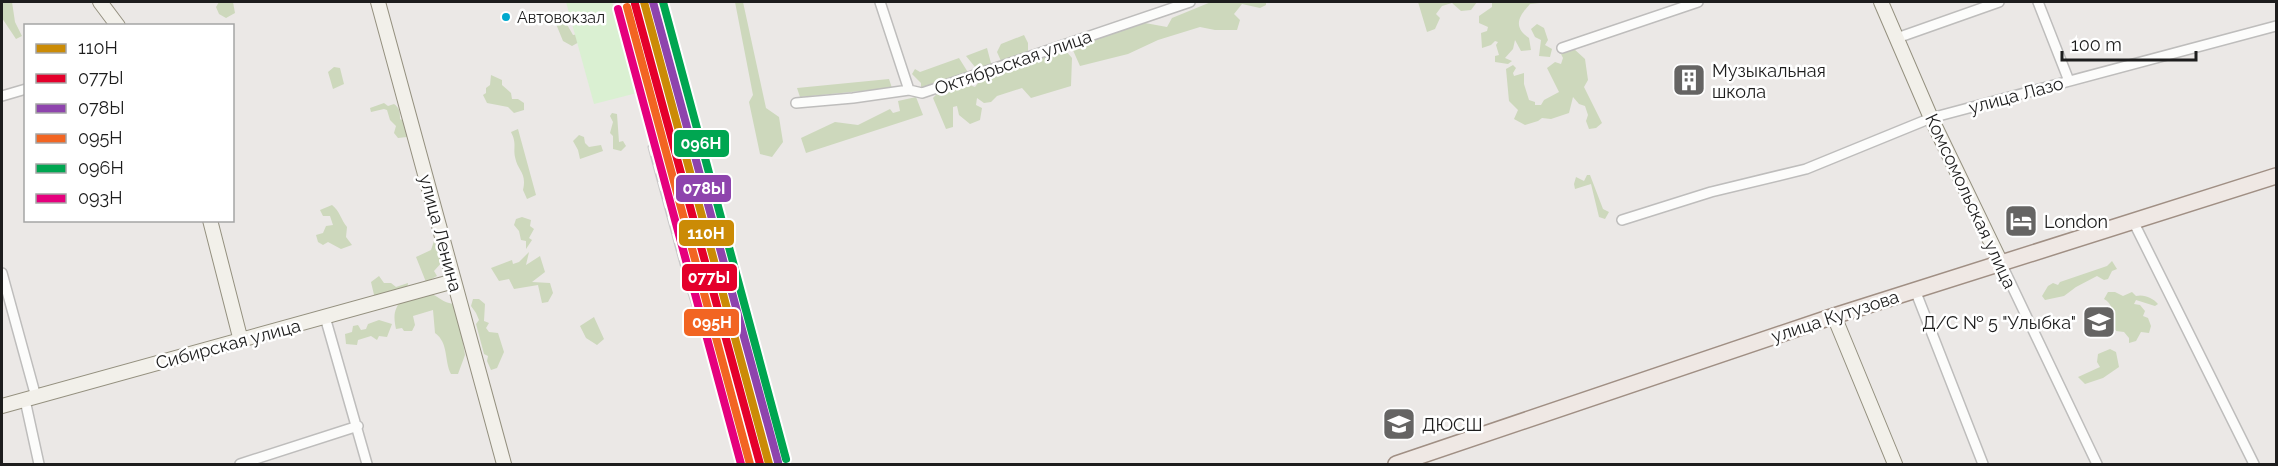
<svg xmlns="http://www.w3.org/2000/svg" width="2278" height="466" font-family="Raleway,sans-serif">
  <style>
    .forest { fill: #cdd8bc }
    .park { fill: #daf0d2 }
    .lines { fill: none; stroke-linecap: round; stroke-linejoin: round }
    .street-casing { stroke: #bebdbc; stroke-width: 12 }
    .secondary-casing { stroke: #94907f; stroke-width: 16 }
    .primary-casing { stroke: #a08f84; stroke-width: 18 }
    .street { stroke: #fcfcfb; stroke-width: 9 }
    .secondary { stroke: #f2f0ea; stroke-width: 14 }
    .primary { stroke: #efe8e4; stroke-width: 15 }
    .rail-casing { stroke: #cac9c9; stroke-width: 5 }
    .rail { stroke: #fff; stroke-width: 3; stroke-dasharray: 9; stroke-linecap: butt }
    .rail-1-casing { stroke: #fff; stroke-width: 12 }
    .rail-2-casing { stroke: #fff; stroke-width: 12 }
    .rail-3-casing { stroke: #fff; stroke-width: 12 }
    .rail-4-casing { stroke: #fff; stroke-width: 12 }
    .rail-5-casing { stroke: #fff; stroke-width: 12 }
    .rail-6-casing { stroke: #fff; stroke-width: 12 }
    .rail-1 { stroke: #cb8b06; stroke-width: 8 }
    .rail-2 { stroke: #e4002b; stroke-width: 8 }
    .rail-3 { stroke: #8e44ad; stroke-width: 8 }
    .rail-4 { stroke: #f26522; stroke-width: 8 }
    .rail-5 { stroke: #00a651; stroke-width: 8 }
    .rail-6 { stroke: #e5007d; stroke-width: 8 }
    .bus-dot { fill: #00a9ce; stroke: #fff; stroke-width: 2 }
    .labels { text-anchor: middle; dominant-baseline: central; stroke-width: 5; stroke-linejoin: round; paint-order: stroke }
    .bus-label { font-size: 16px; fill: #1d1d1d; stroke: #fff; text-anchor: start }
    .street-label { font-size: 18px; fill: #1d1d1d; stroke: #fff }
    .poi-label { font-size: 18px; fill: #1d1d1d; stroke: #fff; text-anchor: start }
    .line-badge { stroke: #fff; stroke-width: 2 }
    .badge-label { font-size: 16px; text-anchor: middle; font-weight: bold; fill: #fff }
  </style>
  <rect width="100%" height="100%" fill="#ebe8e6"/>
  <path class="forest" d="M 2,2 L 12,2 L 15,22 L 22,36 L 16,39 L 2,18 Z
    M 219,2 L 233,2 L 235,13 L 226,18 L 219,14 L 216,7 Z
    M 735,2 L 743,2 L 766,108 L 779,117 L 783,142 L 772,157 L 760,154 L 749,102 L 753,95 Z
    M 1211,2 L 1266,2 L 1266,5 L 1260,8 L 1242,4 L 1234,14 L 1240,20 L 1237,30 L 1215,30 L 1200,27 L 1158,40 L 1128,54 L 1080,66 L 1072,48 L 1131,26 L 1145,23 L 1167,27 L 1172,18 Z
    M 1418,2 L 1477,2 L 1471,10 L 1461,11 L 1452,3 L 1442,6 L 1436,14 L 1440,18 L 1435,29 L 1427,32 Z
    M 1492,2 L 1540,2 L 1540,3 L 1530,4 C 1518,17 1513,27 1529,38 L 1531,50 L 1521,51 L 1515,40 L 1513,49 L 1505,58 L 1512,61 L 1508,64 L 1495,62 L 1495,56 L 1499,55 L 1496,45 L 1498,42 L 1495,41 L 1491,45 L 1482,48 L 1481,33 L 1487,31 L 1488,27 L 1479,23 L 1479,16 L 1492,7 Z
    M 565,21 L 573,35 L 579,34 L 581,41 L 572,46 L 563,41 L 556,24 Z
    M 1537,24 L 1544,28 L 1548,40 L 1545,45 L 1552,49 L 1550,57 L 1539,56 L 1541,40 L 1535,37 L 1531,29 Z
    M 1024,35 L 1028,43 L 1028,54 L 1001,61 L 997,52 L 1001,44 Z
    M 987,48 L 992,67 L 980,73 L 966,56 Z
    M 1573,48 L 1585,59 L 1588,80 L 1584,87 L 1602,123 L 1596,128 L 1589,129 L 1586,121 L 1588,115 L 1585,106 L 1579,104 L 1573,97 L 1569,113 L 1551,119 L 1542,118 L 1538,121 L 1525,125 L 1514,119 L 1518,110 L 1509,101 L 1506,69 L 1513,65 L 1516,68 L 1513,73 L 1514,76 L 1524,73 L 1524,84 L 1529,100 L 1535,102 L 1535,105 L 1541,105 L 1544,100 L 1559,92 L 1547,68 L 1555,62 L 1561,64 L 1563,58 L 1559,50 Z
    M 1066,51 L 1072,58 L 1071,86 L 1031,98 L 1022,88 L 997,96 L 991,102 L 984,103 L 977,98 L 976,105 L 982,108 L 980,120 L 970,124 L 959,115 L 957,106 L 953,107 L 953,127 L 946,129 L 933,98 C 947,82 956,79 975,87 L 982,78 L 994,78 L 1001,69 Z
    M 959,58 L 969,74 L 946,82 L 938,83 L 936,88 L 921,90 L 921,83 L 912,74 L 915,69 L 920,72 Z
    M 334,67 L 340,68 L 344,84 L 333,89 L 328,72 Z
    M 491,75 L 502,80 L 502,85 L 511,93 L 512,99 L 518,99 L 524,103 L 524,110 L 514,113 L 508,107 L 487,103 L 483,95 L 486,93 L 486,88 L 490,85 Z
    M 889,79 L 892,88 L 800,97 L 797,88 Z
    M 916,97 L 923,115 L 806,153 L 801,138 L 835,122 L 858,125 L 890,109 L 893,113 L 900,111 L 898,101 Z
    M 384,103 L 388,106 L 394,104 C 400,108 400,113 400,119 L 404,121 L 407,130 L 407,137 L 398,138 L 394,133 L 396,126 L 390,120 L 387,110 L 384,109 L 371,112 L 370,108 Z
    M 612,113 L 617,114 L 619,142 L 623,141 L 626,146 L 621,151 L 613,149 L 613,136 L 610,133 L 613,122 L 610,116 Z
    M 518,129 L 536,195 L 527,199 L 523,190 C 527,172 518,172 515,157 C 513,146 517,144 511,132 Z
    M 579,135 L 584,137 L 585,143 L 589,147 L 601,145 L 603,151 L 580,159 L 578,150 L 573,141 Z
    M 1587,175 L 1590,175 L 1603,209 L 1609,212 L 1605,219 L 1599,217 L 1591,184 L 1575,189 L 1574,184 L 1576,177 L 1584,181 Z
    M 332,205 C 340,211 341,220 347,227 L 346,237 L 352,245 L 341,249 L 328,242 L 323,245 L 318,242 L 316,235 L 323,233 L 326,226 L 333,225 L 330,216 L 323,216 L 320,210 Z
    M 522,217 L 531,220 L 530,226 L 534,229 L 529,238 L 532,240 L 526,249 L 526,241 L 521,240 L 519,231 L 514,225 L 516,219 Z
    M 434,241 L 443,261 L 434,271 L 437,276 L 426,282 L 416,257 L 431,250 Z
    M 529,252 L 526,265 L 540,256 L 545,272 L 532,282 L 550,283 L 553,293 L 548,302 L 542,303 L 538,285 L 514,289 L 509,279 L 499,281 L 491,268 L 512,260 L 513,264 L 519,262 Z
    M 2112,261 L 2117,269 L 2112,271 L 2108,279 L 2104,280 L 2097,276 L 2076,287 L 2064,296 L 2045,300 L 2042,296 L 2048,286 L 2053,283 L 2058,285 L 2060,282 L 2107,266 Z
    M 379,276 L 384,283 L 391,283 L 396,287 L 408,283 L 407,290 C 423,291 429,291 442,300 C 446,303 452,303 457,306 L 465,355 L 458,374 L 451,374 C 444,361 449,343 435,333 L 433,310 L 413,316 L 415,325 L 412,331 L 404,331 L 402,328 L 396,329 C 393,315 394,309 403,298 L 375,299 L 371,282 Z
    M 2108,292 L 2115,292 L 2123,296 L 2132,292 L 2136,296 C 2144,294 2153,298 2158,304 L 2155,306 L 2136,300 L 2134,304 L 2140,305 L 2145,311 L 2143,316 L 2148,318 L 2151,326 L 2149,333 L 2141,332 L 2136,341 L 2129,343 L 2129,338 L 2124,332 L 2116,331 C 2108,320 2118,307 2104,299 Z
    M 473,299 L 479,299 L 485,304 L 484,321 L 489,323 L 486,328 L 489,332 L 498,333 L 504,352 L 497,368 L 491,370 L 487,361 L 488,356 L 484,354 L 476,324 L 479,320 L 476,313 L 471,306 Z
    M 594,317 L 604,339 L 597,345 L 586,338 L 580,326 Z
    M 379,320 L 392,324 L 387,337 L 379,336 L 377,340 L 371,336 L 358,340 L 357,345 L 346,344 L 345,334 L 352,332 L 353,326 L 358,325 L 361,330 L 366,329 L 368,324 Z
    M 2110,349 L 2116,352 L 2119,367 L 2103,378 L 2085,384 L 2078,377 L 2100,367 L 2097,362 L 2098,354 Z"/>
  <path class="park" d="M 566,2 L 612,2 L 637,93 L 594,104 Z"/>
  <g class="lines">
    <g class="street-casing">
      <path id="street" d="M 880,2 L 909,90
        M 2038,2 L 2069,81
        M 1897,38 L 1999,2
        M 1562,48 L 1698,2
        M 2,96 L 26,89
        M 796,103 L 853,98 L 909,90 L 922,93 L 1190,2
        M 1622,220 L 1711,192 L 1806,169 L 1931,118 L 2276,26
        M 2133,221 L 2254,464
        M 2001,263 L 2097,464
        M 2,273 L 36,397
        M 1915,290 L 1983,464
        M 325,317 L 367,464
        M 25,400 L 39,464
        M 240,464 L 358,426"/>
    </g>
    <g class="secondary-casing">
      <path id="secondary" d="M 100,2 L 118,26
        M 378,2 L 504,464
        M 1881,2 L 1931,118 L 2001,263
        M 210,220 L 241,341
        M 1834,316 L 1895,464
        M 2,406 L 454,281"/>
    </g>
    <g class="primary-casing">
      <path id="primary" d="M 1396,464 L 1834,316 L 2276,176"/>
    </g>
    <use href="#street" class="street"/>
    <use href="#secondary" class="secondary"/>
    <use href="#primary" class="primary"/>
    <g class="rail-casing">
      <path id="rail" d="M 651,2 L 776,464
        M 650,147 L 689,290 L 745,464"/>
    </g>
    <use href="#rail" class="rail"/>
    <g class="rail-1-casing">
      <path id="rail-1" d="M 644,2 L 769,464"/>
    </g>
    <g class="rail-2-casing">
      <path id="rail-2" d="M 635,4 L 760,464"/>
    </g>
    <g class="rail-3-casing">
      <path id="rail-3" d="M 653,2 L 778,462"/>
    </g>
    <g class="rail-4-casing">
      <path id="rail-4" d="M 627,7 L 750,464"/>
    </g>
    <g class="rail-5-casing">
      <path id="rail-5" d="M 663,2 L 786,459"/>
    </g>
    <g class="rail-6-casing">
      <path id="rail-6" d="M 618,9 L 741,464"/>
    </g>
    <use href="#rail-1" class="rail-1"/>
    <use href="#rail-2" class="rail-2"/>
    <use href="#rail-3" class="rail-3"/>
    <use href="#rail-4" class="rail-4"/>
    <use href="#rail-5" class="rail-5"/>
    <use href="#rail-6" class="rail-6"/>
  </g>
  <defs>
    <g id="building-square" transform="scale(1.725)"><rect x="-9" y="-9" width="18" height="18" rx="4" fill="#656463" stroke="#fff"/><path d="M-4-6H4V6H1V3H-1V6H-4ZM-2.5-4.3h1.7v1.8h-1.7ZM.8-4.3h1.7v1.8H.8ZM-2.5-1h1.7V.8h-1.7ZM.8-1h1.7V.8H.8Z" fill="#fff"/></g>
    <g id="hotel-square" transform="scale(1.725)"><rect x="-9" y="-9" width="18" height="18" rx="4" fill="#656463" stroke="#fff"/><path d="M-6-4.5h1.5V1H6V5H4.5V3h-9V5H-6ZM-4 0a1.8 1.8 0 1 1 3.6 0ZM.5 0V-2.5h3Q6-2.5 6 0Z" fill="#fff"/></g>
    <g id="school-square" transform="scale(1.725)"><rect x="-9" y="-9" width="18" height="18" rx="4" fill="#656463" stroke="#fff"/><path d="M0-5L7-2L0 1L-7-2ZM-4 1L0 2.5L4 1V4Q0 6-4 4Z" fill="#fff"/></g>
  </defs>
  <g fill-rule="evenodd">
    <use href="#building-square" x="1689" y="80"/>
    <use href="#hotel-square" x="2021" y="221"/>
    <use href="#school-square" x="2099" y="322"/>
    <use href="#school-square" x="1399" y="424"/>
  </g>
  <circle class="bus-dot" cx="506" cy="17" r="5"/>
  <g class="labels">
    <g class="bus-label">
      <text x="517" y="17">Автовокзал</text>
    </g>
    <g class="street-label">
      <text transform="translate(1013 62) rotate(-19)">Октябрьская улица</text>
      <text transform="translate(2016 95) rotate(-15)">улица Лазо</text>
      <text transform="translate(1971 201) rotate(65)">Комсомольская улица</text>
      <text transform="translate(441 233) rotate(75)">улица Ленина</text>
      <text transform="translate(1835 316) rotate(-18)">улица Кутузова</text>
      <text transform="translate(228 344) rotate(-15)">Сибирская улица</text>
    </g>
    <g class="poi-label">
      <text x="1712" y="70">Музыкальная<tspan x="1712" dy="21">школа</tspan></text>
      <text x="2044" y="221">London</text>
      <text x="2076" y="322" text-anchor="end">Д/С № 5 "Улыбка"</text>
      <text x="1422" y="424">ДЮСШ</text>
    </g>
  </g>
  <g class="line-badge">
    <rect x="673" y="129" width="57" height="29" rx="6" fill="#00a651"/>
    <rect x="675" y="174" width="57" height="29" rx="6" fill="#8e44ad"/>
    <rect x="678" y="219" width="57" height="28" rx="6" fill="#cb8b06"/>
    <rect x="681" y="263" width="57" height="29" rx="6" fill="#e4002b"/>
    <rect x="683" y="308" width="57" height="29" rx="6" fill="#f26522"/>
  </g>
  <g class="badge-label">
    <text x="701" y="149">096Н</text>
    <text x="704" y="194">078Ы</text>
    <text x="706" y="239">110Н</text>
    <text x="709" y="283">077Ы</text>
    <text x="712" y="328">095Н</text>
  </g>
  <rect width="2278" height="466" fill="none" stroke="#1d1d1d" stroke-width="6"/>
  <rect x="24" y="24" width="210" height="198" fill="#ffffff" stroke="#a5a5a5" stroke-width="1.5"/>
  <rect x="36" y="44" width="30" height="9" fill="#cb8b06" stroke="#a5a5a5" stroke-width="1.5"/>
  <text x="78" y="54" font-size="18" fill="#1d1d1d">110Н</text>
  <rect x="36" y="74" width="30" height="9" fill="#e4002b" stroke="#a5a5a5" stroke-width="1.5"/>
  <text x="78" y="84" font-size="18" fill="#1d1d1d">077Ы</text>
  <rect x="36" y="104" width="30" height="9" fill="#8e44ad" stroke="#a5a5a5" stroke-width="1.5"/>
  <text x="78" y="114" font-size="18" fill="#1d1d1d">078Ы</text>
  <rect x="36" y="134" width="30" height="9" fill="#f26522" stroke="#a5a5a5" stroke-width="1.5"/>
  <text x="78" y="144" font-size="18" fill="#1d1d1d">095Н</text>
  <rect x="36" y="164" width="30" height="9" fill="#00a651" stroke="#a5a5a5" stroke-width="1.5"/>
  <text x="78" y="174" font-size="18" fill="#1d1d1d">096Н</text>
  <rect x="36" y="194" width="30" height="9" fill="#e5007d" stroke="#a5a5a5" stroke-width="1.5"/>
  <text x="78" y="204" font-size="18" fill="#1d1d1d">093Н</text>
  <path d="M2062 51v9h134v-9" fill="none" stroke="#1d1d1d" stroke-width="3"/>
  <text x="2071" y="51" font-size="18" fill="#1d1d1d" stroke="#ffffff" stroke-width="4.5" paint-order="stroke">100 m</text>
</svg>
